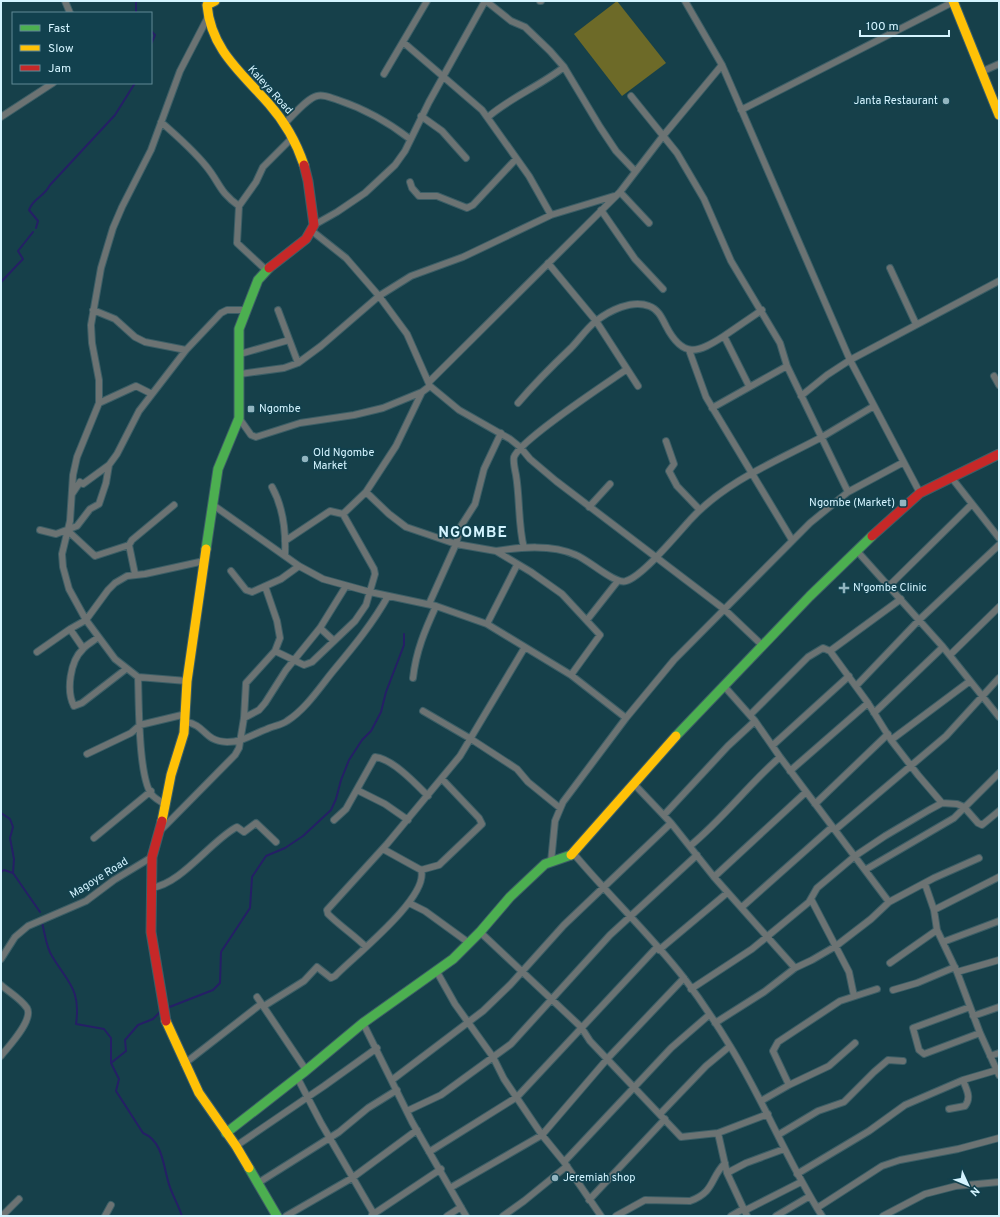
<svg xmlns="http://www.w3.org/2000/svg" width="1000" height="1217" font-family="Overpass,sans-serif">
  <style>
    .green { fill: #6d6a28 }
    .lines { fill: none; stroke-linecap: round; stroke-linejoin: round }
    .stream { stroke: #251f66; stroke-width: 2 }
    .street-casing { stroke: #3c5e66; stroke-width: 8 }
    .fast-casing { stroke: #3c5e66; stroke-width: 11 }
    .slow-casing { stroke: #3c5e66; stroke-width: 11 }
    .jam-casing { stroke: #3c5e66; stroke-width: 11 }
    .street { stroke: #6c7373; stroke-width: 6 }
    .fast { stroke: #4caf50; stroke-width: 9 }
    .slow { stroke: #ffc107; stroke-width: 9 }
    .jam { stroke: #c62828; stroke-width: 9 }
    .poi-dot { fill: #92b5c0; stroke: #12414e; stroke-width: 1.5 }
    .labels { text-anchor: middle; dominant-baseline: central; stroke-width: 3.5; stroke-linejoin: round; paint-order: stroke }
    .street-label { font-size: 11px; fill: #d4f4ff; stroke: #12414e }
    .poi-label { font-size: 11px; fill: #d4f4ff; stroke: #12414e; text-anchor: start }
    .district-label { font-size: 15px; font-weight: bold; letter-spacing: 1px; fill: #d4f4ff; stroke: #12414e }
  </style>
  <rect width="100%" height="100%" fill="#16404a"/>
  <path class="green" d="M 617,1 L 666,63 L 622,96 L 574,34 Z"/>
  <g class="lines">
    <path class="stream" d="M 136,13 L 136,1
      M 151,31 L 155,35 L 151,44
      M 36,228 L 38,221 L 29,210 C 33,198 43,198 50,185 L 115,115 L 135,83
      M 1,282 L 23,259 L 18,251 L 33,232
      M 1,813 L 10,819 L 13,827 L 10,838 L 14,859 L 13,873 L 40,912
      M 1,872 L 4,870 L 13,873
      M 42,923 C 45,933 46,947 52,956 C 68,983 81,989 76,1024 L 104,1029 L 111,1038 L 111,1063 L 119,1079 L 116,1091 L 143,1133 C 162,1141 163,1163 168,1181 C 171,1193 178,1204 182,1216
      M 167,1008 L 213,990 L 220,983 L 221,952 L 250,908 L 252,877 L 266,856 L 285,848 L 303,836 L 331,810 L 336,799 L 341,780 L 349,760 L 362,740 L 371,731 L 381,712 L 386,692 L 404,645 L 404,634
      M 111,1063 L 126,1051 L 125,1040 L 138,1025 L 153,1019 L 161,1011"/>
    <g class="street-casing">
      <path id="street" d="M 65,1 L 70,13
        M 486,1 L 511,21 L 525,27 L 550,51 L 564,67 L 600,127 L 616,151 L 635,171
        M 540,1 L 541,1
        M 685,1 L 722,65 L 850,360 L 920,493
        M 403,42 L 482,110 L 529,176 L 551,215
        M 981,72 L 999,64
        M 384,74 L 427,1
        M 631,96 L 677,153 L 704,199 L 731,261 L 780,343 L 787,366 L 848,492
        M 741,110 L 953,2
        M 421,116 L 442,131 L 466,158
        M 1,117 L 53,83
        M 488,117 C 511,97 540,86 564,67
        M 161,122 C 176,135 193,150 206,166 C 220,183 219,192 239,206
        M 284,124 C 292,117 307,98 317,96 C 324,94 331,98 338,100 C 365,109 388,122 410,139
        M 410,182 L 412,188 L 419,196 L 437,196 L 467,208 L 473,205 L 516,159
        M 620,192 L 649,223
        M 601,210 L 635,259 L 663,289
        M 314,225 L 337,212 L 365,193 L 395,165 L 405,151 L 429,102 L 485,1
        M 312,231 L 346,258 L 379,296 L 407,334 L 430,386 L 459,410 L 510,439 L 520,447 L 530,459 L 556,481 L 724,609 L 762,645
        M 548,263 L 596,321 L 638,386
        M 890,268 L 916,324
        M 266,270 L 237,243 L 239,206 L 256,182 L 263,167 L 292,138
        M 93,310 L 115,319 L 135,337 L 145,342 L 186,350 L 221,313 L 227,310 L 246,310
        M 278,310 L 298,363
        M 689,350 L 706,397 L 792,540
        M 240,354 L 289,340
        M 240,374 L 284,368 L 298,363 L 321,346 L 379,296 L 411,276 L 463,257 L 551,215 L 614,196
        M 994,376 L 999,385
        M 429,382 L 620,192 L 663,136 L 722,65
        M 430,386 L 422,392 L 396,446 L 366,492 L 389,514 L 406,527 L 456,544 L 496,551 L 531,572 L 562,594 L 600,635 L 571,675
        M 749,386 L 724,336 L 762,310
        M 801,396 L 827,375 L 850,360 L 999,281
        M 99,403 L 136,386 L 152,394
        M 518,403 C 535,383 552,366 571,348 C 579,340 586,329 596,321 C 609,311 632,299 649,306 C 658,309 662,318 666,326 C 683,359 698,353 724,336
        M 712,408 L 787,366
        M 239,418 L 251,435 L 256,437 L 300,423 L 354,415 L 383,408 L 422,392
        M 666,441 L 674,464 L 669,471 L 677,486 L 700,510
        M 951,477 L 999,538
        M 272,487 C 283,507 286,532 285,555
        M 72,494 L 80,482 L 83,484 L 109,465
        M 213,505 L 299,566 L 323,579 L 370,592 L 436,606 L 487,624 L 571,675 L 626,718
        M 589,507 L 610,484
        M 40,530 L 56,534 L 77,526 L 90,509 L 99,504 L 106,483 L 109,465 L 117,454 L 139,411 L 186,350
        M 67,530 L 95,556 L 129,545
        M 285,541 L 330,511 L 343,514 L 366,492
        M 524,548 C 518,525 520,499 516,475 C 515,470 513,462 514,457 C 520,440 607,383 627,369
        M 496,551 C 521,547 552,544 576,555 C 589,560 615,585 626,581 C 643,576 678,533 691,519 C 726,481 777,461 822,437 C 839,427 857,416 874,406
        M 857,551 L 943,647 L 999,717
        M 231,571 L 246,590 L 252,592 L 281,579 L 299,566
        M 135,574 L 129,545 L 132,540 L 174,505
        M 889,586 L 972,504
        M 429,604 L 456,544 L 461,526 L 475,504 L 484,469 L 501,433
        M 587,620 L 617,582
        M 487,624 L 517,565
        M 320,628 L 334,641
        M 70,629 L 83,648
        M 98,637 C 93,642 87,644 83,649 C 70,661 66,691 74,706 L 82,703 L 126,669
        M 275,651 L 304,665 L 312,662 L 355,621 L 366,605 L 375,574 L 374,569 L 343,514
        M 830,651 L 901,599
        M 37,652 L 70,629 L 86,620 L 108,590 L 115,583 L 127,576 L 145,574 L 204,561
        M 950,655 L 999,607
        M 138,677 C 139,700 138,782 153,796 C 157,800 162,802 166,805
        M 413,678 C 416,651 425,630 436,606
        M 187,681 L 138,677 L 115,659 L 86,620 L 69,589 L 63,567 L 62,554 L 70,521 L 73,475 L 77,457 L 99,403 L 99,380 L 92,343 L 91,325 L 101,268 L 113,228 L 122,207 L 151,150 L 180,71 L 208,17
        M 724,686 L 755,721 L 780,757 L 889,902
        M 856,686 L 919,620 L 999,545
        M 423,711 L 471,739 L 517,769 L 528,782 L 560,808
        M 874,713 L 943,647
        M 750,715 L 808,657 L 823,648 L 830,651 L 868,703 L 891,740 L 970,681
        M 244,718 L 259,710 L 265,703 L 286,670 L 320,628 L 346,586
        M 186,722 C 206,725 203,741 227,742 C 243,742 253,734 267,729 C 273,726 282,725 287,721 C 306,709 320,687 334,670 C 354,646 373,623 388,596
        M 891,740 L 918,775 L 942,803
        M 773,745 L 849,676
        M 87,754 L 131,733 L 140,725 L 186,714
        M 790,771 L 868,703
        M 634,784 L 671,823 L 714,877 L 795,968
        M 357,790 L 385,804 L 408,820
        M 815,804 L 888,734
        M 664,815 L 728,746 L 755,721
        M 334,820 L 346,809 L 375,757 C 393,759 416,784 428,796
        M 161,830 L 235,755 L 239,748 L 244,718 L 246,683 L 275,651 L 280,638 L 277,621 L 265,586
        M 835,830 L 946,736 L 999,678
        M 94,838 L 151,791
        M 690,846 C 723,819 748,785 780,757
        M 574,854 C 609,896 650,934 684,978 C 700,999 716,1023 730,1046 C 764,1101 787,1161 822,1216
        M 551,862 L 555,821 L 563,802 L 626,718 L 674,660 L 810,523 L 848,492 L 902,463
        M 421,870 L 439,865 L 482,824 L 479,818 L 442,779
        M 865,870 L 954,818 L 999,773
        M 714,877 L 806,792
        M 925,884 L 934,910 L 937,930 L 957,972 L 980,1033 L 999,1075
        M 151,888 C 181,884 208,844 235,828 L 237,827 L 244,832 L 256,823 L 276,842
        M 811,899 L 849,972 L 854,996
        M 409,903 L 425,911 L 469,943
        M 742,907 L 832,827
        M 934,910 L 999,877
        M 480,932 L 581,1027 L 590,1041 L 681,1137 L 718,1133 L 768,1114
        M 943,942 L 999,921
        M 366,947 C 354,935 340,926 328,914 L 327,910 L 387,844 L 460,756 L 525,647
        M 659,950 L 727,893
        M 1,959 L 15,937 L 28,926 L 86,901 L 114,880 L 152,857
        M 890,963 L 937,930
        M 437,972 L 455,1004 L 493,1057 L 504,1079 L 542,1135 L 564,1162 L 601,1216
        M 957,972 L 999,960
        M 1,985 C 9,992 21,999 27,1008 C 34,1020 8,1047 1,1056
        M 691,989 L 752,949 L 809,902 L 817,888 L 855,856 L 885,836 L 929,810 L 942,803 L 957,804 L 964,807 L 978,823 L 982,825 L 999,811
        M 893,990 L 917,983 L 955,967
        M 257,997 L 306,1070
        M 264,1006 L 304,981 L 317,967 L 331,978 L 335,976 C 353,957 430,897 421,870 L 383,849
        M 970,1007 L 913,1028 L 919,1050 L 924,1054 L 980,1033
        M 973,1016 L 999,1007
        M 363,1023 L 412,1122 L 466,1216
        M 715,1023 L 764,992 L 795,968 L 812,960 L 836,946 L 871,919 L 889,902 L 934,878 L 979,858
        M 990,1056 L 999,1053
        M 184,1064 L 261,1004
        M 297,1077 L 321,1123 L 375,1216
        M 392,1080 L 483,1011 L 510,985 L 564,925 L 671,823
        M 789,1085 L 773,1051 L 778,1042 L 840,1001 L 877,989
        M 761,1101 L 789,1085 L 829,1066 L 855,1043
        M 949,1109 L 965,1106 C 972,1097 966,1089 963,1080
        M 407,1111 L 441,1095 L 511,1044 L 610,935 L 697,855
        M 660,1114 L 706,1066 L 730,1046
        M 718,1133 L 727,1173 L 747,1216
        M 778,1135 L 818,1111 L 844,1102 L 874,1072 L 888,1060 L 903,1061
        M 236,1146 L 324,1086 L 377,1048
        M 429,1152 L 517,1097 L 657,947
        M 564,1162 L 671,1048 L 709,1015
        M 727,1173 L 746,1163 L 784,1149
        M 797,1174 L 869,1131 L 905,1105 L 963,1080 L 997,1070
        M 258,1183 L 339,1132 L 368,1108 L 397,1090
        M 450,1188 L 542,1135 L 608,1058 L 684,978
        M 589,1200 L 665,1119
        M 817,1208 L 882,1166 L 900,1160 L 958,1149 L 999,1138
        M 744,1211 L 801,1182
        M 372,1215 L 441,1169
        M 2,1216 L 19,1199
        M 105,1216 L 111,1205
        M 286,1216 L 352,1178 L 417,1130
        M 447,1216 L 461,1207
        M 503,1216 L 524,1201 L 567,1166
        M 616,1216 L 645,1200 L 690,1201 C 715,1192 710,1178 725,1163
        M 731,1216 L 743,1209
        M 776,1216 L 810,1196
        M 883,1216 L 925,1194 L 956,1186 L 999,1182"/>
    </g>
    <g class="fast-casing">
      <path id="fast" d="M 206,549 L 218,469 L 239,418 L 239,329 L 258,280 L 269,268
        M 676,736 L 810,596 L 872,536
        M 226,1133 L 303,1073 L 363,1023 L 453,959 L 480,932 L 510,897 L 545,864 L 571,855
        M 249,1168 L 277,1216"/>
    </g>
    <g class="slow-casing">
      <path id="slow" d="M 215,1 L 207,5 C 211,50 242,73 269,104 C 284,121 297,144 304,165
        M 953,1 L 999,115
        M 162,821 L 171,775 L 184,733 L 187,681 L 206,549
        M 571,855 L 676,736
        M 166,1021 L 199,1093 L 236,1146 L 249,1168"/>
    </g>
    <g class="jam-casing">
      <path id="jam" d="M 269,268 L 306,239 L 314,225 L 308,181 L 304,165
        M 872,536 L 920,493 L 999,454
        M 162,821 L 152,857 L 151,932 L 166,1021"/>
    </g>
    <use href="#street" class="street"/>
    <use href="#fast" class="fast"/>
    <use href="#slow" class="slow"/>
    <use href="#jam" class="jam"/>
  </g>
  <g class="poi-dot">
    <circle cx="946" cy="101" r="4"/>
    <rect x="247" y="405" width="8" height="8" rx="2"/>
    <circle cx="305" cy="459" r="4"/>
    <rect x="899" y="499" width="8" height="8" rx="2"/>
    <path d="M842 582h4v4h4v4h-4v4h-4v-4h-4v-4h4z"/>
    <circle cx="555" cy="1178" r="4"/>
  </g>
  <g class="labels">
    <g class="street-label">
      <text transform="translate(270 90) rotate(48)">Kaleya Road</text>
      <text transform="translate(99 878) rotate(-32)">Magoye Road</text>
    </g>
    <g class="poi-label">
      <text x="938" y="101" text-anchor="end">Janta Restaurant</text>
      <text x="259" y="409">Ngombe</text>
      <text x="313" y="453">Old Ngombe<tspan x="313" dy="13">Market</tspan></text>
      <text x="895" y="503" text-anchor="end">Ngombe (Market)</text>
      <text x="853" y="588">N'gombe Clinic</text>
      <text x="563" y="1178">Jeremiah shop</text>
    </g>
    <g class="district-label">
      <text x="473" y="533">NGOMBE</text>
    </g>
  </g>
  <rect width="1000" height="1217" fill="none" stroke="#d4f4ff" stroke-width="4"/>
  <rect x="12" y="12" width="140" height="72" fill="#12414e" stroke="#608995"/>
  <rect x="20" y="25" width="20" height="6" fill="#4caf50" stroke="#608995"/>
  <text x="48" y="32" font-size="12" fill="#d4f4ff">Fast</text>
  <rect x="20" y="45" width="20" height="6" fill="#ffc107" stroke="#608995"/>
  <text x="48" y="52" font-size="12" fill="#d4f4ff">Slow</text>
  <rect x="20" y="65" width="20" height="6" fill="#c62828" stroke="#608995"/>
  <text x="48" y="72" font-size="12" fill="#d4f4ff">Jam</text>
  <g transform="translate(968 1185) rotate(134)" stroke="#12414e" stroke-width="3" paint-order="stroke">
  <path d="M0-3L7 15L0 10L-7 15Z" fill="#d4f4ff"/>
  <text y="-6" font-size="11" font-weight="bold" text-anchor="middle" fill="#d4f4ff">N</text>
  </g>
  <path d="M860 30v6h89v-6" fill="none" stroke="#d4f4ff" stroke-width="2"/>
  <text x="866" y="30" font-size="12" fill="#d4f4ff" stroke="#12414e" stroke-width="3" paint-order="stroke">100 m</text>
</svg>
